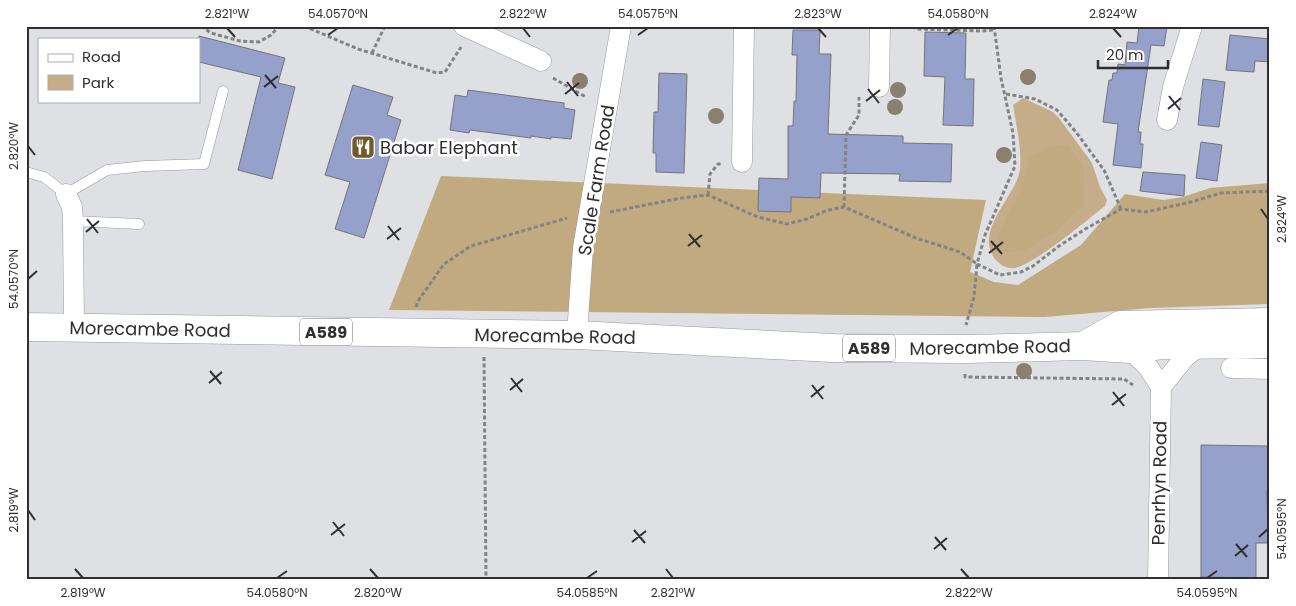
<svg xmlns="http://www.w3.org/2000/svg" width="1296" height="606" font-family="Poppins,sans-serif">
  <style>
    .green { fill: #c4ad88 }
    .forest { fill: #c2aa80 }
    .building { fill: #95a0cb; stroke: #737579 }
    .lines { fill: none; stroke-linecap: round; stroke-linejoin: round }
    .service-casing { stroke: #97989c; stroke-width: 11 }
    .minor-casing { stroke: #97989c; stroke-width: 21 }
    .primary-casing { stroke: #97989c; stroke-width: 29 }
    .path { stroke: #828385; stroke-width: 3; stroke-dasharray: 4 2.5; stroke-linecap: butt }
    .service { stroke: #fff; stroke-width: 10 }
    .minor { stroke: #fff; stroke-width: 20 }
    .primary { stroke: #fff; stroke-width: 28 }
    .tree { fill: #89806e }
    .ticks { fill: none; stroke: #2f2f31; stroke-width: 2 }
    .labels { text-anchor: middle; dominant-baseline: central; stroke-width: 5; stroke-linejoin: round; paint-order: stroke }
    .shield { fill: #fff; stroke: #6d6d6f; stroke-width: 1 }
    .shield-label { font-size: 16px; font-weight: bold; fill: #2f2f31 }
    .poi-label { font-size: 18px; fill: #2f2f31; stroke: #fff; text-anchor: start }
    .street-label { font-size: 18px; fill: #2f2f31; stroke: #fff }
    .neatline { fill: none; stroke: #2f2f31; stroke-width: 2 }
    .ticks-label { font-size: 12px; text-anchor: middle; fill: #2f2f31 }
  </style>
  <rect width="100%" height="100%" fill="#dfe0e4"/>
  <path class="green" d="M 1023,98 L 1053,112 L 1059,118 L 1092,163 L 1100,187 L 1107,200 L 1105,206 C 1087,220 1035,264 1015,268 C 1009,269 1002,266 998,262 C 991,256 988,247 989,238 C 992,213 1017,191 1020,169 C 1022,148 1016,125 1013,105 Z"/>
  <path class="forest" d="M 1069,145 L 1084,170 L 1083,206 L 1057,231 L 1024,251 L 1001,252 L 998,238 L 1008,212 L 1021,193 L 1029,158 L 1050,146 Z
    M 441,176 L 986,200 L 970,272 L 994,282 L 1018,285 L 1081,245 L 1125,194 L 1163,200 L 1183,197 L 1210,188 L 1270,183 L 1270,304 L 1150,308 L 1045,317 L 389,310 Z"/>
  <path class="building" d="M 1139,26 L 1167,26 L 1164,46 L 1151,45 L 1138,132 L 1141,132 L 1140,144 L 1143,144 L 1141,168 L 1113,165 L 1118,124 L 1103,122 L 1109,80 L 1112,80 L 1113,73 L 1117,73 L 1118,64 L 1125,65 L 1127,42 L 1137,43 Z
    M 793,30 L 820,30 L 819,54 L 831,54 L 828,134 L 903,136 L 903,143 L 952,144 L 951,182 L 899,181 L 900,174 L 821,173 L 820,198 L 791,197 L 791,212 L 758,211 L 759,178 L 788,179 L 788,126 L 793,126 L 794,101 L 796,101 L 797,55 L 792,55 Z
    M 925,32 L 966,33 L 965,79 L 974,79 L 973,126 L 943,125 L 945,77 L 924,76 Z
    M 1230,35 L 1270,39 L 1270,62 L 1255,61 L 1254,72 L 1226,70 Z
    M 199,36 L 285,58 L 278,83 L 295,87 L 272,179 L 238,170 L 261,77 L 199,62 Z
    M 659,73 L 687,74 L 684,173 L 656,172 L 656,153 L 653,153 L 654,112 L 658,112 Z
    M 1203,79 L 1225,82 L 1219,127 L 1198,125 Z
    M 353,85 L 393,97 L 387,115 L 401,120 L 364,238 L 335,229 L 350,182 L 325,175 Z
    M 468,90 L 564,103 L 564,108 L 575,110 L 571,139 L 551,137 L 551,139 L 531,136 L 531,138 L 470,130 L 469,133 L 450,130 L 455,95 L 467,97 Z
    M 1201,142 L 1222,145 L 1217,181 L 1196,178 Z
    M 1143,172 L 1185,175 L 1184,196 L 1140,191 Z
    M 1201,445 L 1270,446 L 1270,490 L 1267,490 L 1268,543 L 1256,543 L 1256,578 L 1201,577 Z"/>
  <g class="lines">
    <g class="service-casing">
      <path id="service" d="M 26,172 L 44,177 L 66,194 L 107,170 L 145,166 L 204,164 L 223,91
        M 73,221 L 139,224"/>
    </g>
    <g class="minor-casing">
      <path id="minor" d="M 464,26 L 541,61
        M 879,87 L 880,26
        M 1167,120 L 1173,87 L 1192,26
        M 742,162 L 744,26
        M 66,194 L 72,207 L 73,221 L 74,327
        M 577,335 L 583,248 L 621,26
        M 1130,349 L 1148,367 L 1161,387 L 1158,580
        M 1231,368 L 1270,369
        M 1161,387 L 1186,356 L 1202,344"/>
    </g>
    <g class="primary-casing">
      <path id="primary" d="M 26,327 L 577,335 L 833,348 L 966,349 L 1083,346 L 1130,349 L 1162,345 L 1270,344
        M 1083,346 L 1120,325 L 1270,322"/>
    </g>
    <path class="path" d="M 201,26 L 211,33 L 240,41 L 259,42 L 271,35 L 279,26
      M 304,26 L 358,49 L 437,73 L 445,72 L 461,47
      M 912,26 L 916,29 L 982,31 L 993,30
      M 994,26 L 1001,78 L 1013,133 L 1015,166 L 985,235 L 977,264 L 1000,275 L 1021,272 L 1033,266 L 1059,246 L 1087,228 L 1121,209 L 1146,212 L 1191,202 L 1221,193 L 1270,191
      M 372,53 L 385,26
      M 553,78 L 586,97
      M 1006,94 L 1035,99 L 1057,110 L 1076,132 L 1104,170 L 1121,209
      M 708,195 L 710,174 L 718,164 L 721,164
      M 844,207 L 846,135 L 859,115 L 859,97
      M 610,212 L 682,198 L 708,195 L 758,217 L 787,224 L 807,219 L 828,210 L 844,207 L 916,238 L 960,252 L 977,264 L 974,297 L 966,325
      M 416,307 L 418,301 L 444,264 L 471,246 L 567,218
      M 484,357 L 486,580
      M 965,374 L 965,377 L 1124,379 L 1133,385"/>
    <use href="#service" class="service"/>
    <use href="#minor" class="minor"/>
    <use href="#primary" class="primary"/>
  </g>
  <g class="tree">
    <circle cx="1028" cy="77" r="8"/>
    <circle cx="580" cy="81" r="8"/>
    <circle cx="898" cy="90" r="8"/>
    <circle cx="895" cy="107" r="8"/>
    <circle cx="716" cy="116" r="8"/>
    <circle cx="1004" cy="155" r="8"/>
    <circle cx="1024" cy="371" r="8"/>
  </g>
  <path class="ticks" d="M 227,28 L 235,37M 523,28 L 530,37M 818,28 L 826,37M 1113,28 L 1121,37M 328,35 L 338,28M 638,35 L 648,28M 948,35 L 958,28M 265,75 L 276,88M 567,82 L 578,96M 264,87 L 278,76M 868,89 L 879,103M 565,94 L 579,83M 1169,96 L 1180,110M 866,101 L 880,90M 1168,109 L 1181,98M 28,146 L 35,155M 1261,209 L 1268,219M 87,219 L 98,233M 388,226 L 399,240M 86,232 L 99,221M 689,234 L 700,247M 387,239 L 401,228M 991,241 L 1002,254M 688,246 L 702,235M 989,253 L 1003,242M 28,279 L 37,271M 210,371 L 221,384M 511,378 L 522,392M 209,383 L 222,372M 812,385 L 823,399M 510,390 L 523,379M 1113,392 L 1124,406M 811,397 L 824,386M 1112,405 L 1126,394M 28,510 L 35,520M 333,522 L 344,536M 634,530 L 645,543M 331,535 L 345,524M 935,537 L 946,550M 1259,537 L 1268,529M 632,542 L 646,531M 1236,544 L 1247,557M 934,549 L 947,538M 1235,556 L 1248,545M 75,569 L 83,578M 370,569 L 378,578M 666,569 L 673,578M 961,569 L 969,578M 277,578 L 287,571M 587,578 L 597,571M 1207,578 L 1217,571"/>
  <defs>
    <g id="restaurant-square" transform="scale(1.25)"><rect x="-9" y="-9" width="18" height="18" rx="4" fill="#745a2b" stroke="#fff"/><path d="M-5-6h1v4h1v-4h1v4h1v-4h1v5L-1.5 .5V6h-2V.5L-5-1ZM5-6V6H3V1.5H1.5Q1.5-4 5-6Z" fill="#fff"/></g>
  </defs>
  <g fill-rule="evenodd">
    <use href="#restaurant-square" x="363" y="147"/>
  </g>
  <g class="labels">
    <g class="shield">
      <rect x="300" y="318.5" width="52" height="27" rx="4"/>
      <rect x="843" y="334.5" width="52" height="27" rx="4"/>
    </g>
    <g class="shield-label">
      <text x="326" y="332">A589</text>
      <text x="869" y="348">A589</text>
    </g>
    <g class="poi-label">
      <text x="380" y="147">Babar Elephant</text>
    </g>
    <g class="street-label">
      <text transform="translate(596 180) rotate(-81)">Scale Farm Road</text>
      <text transform="translate(150 329) rotate(1)">Morecambe Road</text>
      <text transform="translate(555 336) rotate(1)">Morecambe Road</text>
      <text transform="translate(990 347) rotate(-1)">Morecambe Road</text>
      <text transform="translate(1159 483) rotate(-89)">Penrhyn Road</text>
    </g>
  </g>
  <rect width="1296" height="606" fill="none" stroke="#ffffff" stroke-width="55"/>
  <rect x="38" y="38" width="162" height="65" fill="#ffffff" stroke="#acacad"/>
  <rect x="48" y="54" width="25" height="8" fill="#ffffff" stroke="#acacad"/>
  <text x="82" y="62" font-size="15" fill="#2f2f31">Road</text>
  <rect x="48" y="75" width="25" height="15" fill="#c4ad88" stroke="#acacad"/>
  <text x="82" y="88" font-size="15" fill="#2f2f31">Park</text>
  <path d="M1098 60v8h70v-8" fill="none" stroke="#2f2f31" stroke-width="2.5"/>
  <text x="1106" y="60" font-size="15" fill="#2f2f31" stroke="#ffffff" stroke-width="4" paint-order="stroke">20 m</text>
  <rect x="28" y="28" width="1240" height="550" class="neatline"/>
  <g class="ticks-label">
    <text x="227" y="18">2.821°W</text>
    <text x="338" y="18">54.0570°N</text>
    <text x="523" y="18">2.822°W</text>
    <text x="648" y="18">54.0575°N</text>
    <text x="818" y="18">2.823°W</text>
    <text x="958" y="18">54.0580°N</text>
    <text x="1113" y="18">2.824°W</text>
    <text transform="translate(14 146) rotate(-90)" y="4">2.820°W</text>
    <text transform="translate(1282 219) rotate(-90)" y="4">2.824°W</text>
    <text transform="translate(14 279) rotate(-90)" y="4">54.0570°N</text>
    <text transform="translate(14 510) rotate(-90)" y="4">2.819°W</text>
    <text transform="translate(1282 529) rotate(-90)" y="4">54.0595°N</text>
    <text x="83" y="597">2.819°W</text>
    <text x="277" y="597">54.0580°N</text>
    <text x="378" y="597">2.820°W</text>
    <text x="587" y="597">54.0585°N</text>
    <text x="673" y="597">2.821°W</text>
    <text x="969" y="597">2.822°W</text>
    <text x="1207" y="597">54.0595°N</text>
  </g>
</svg>
